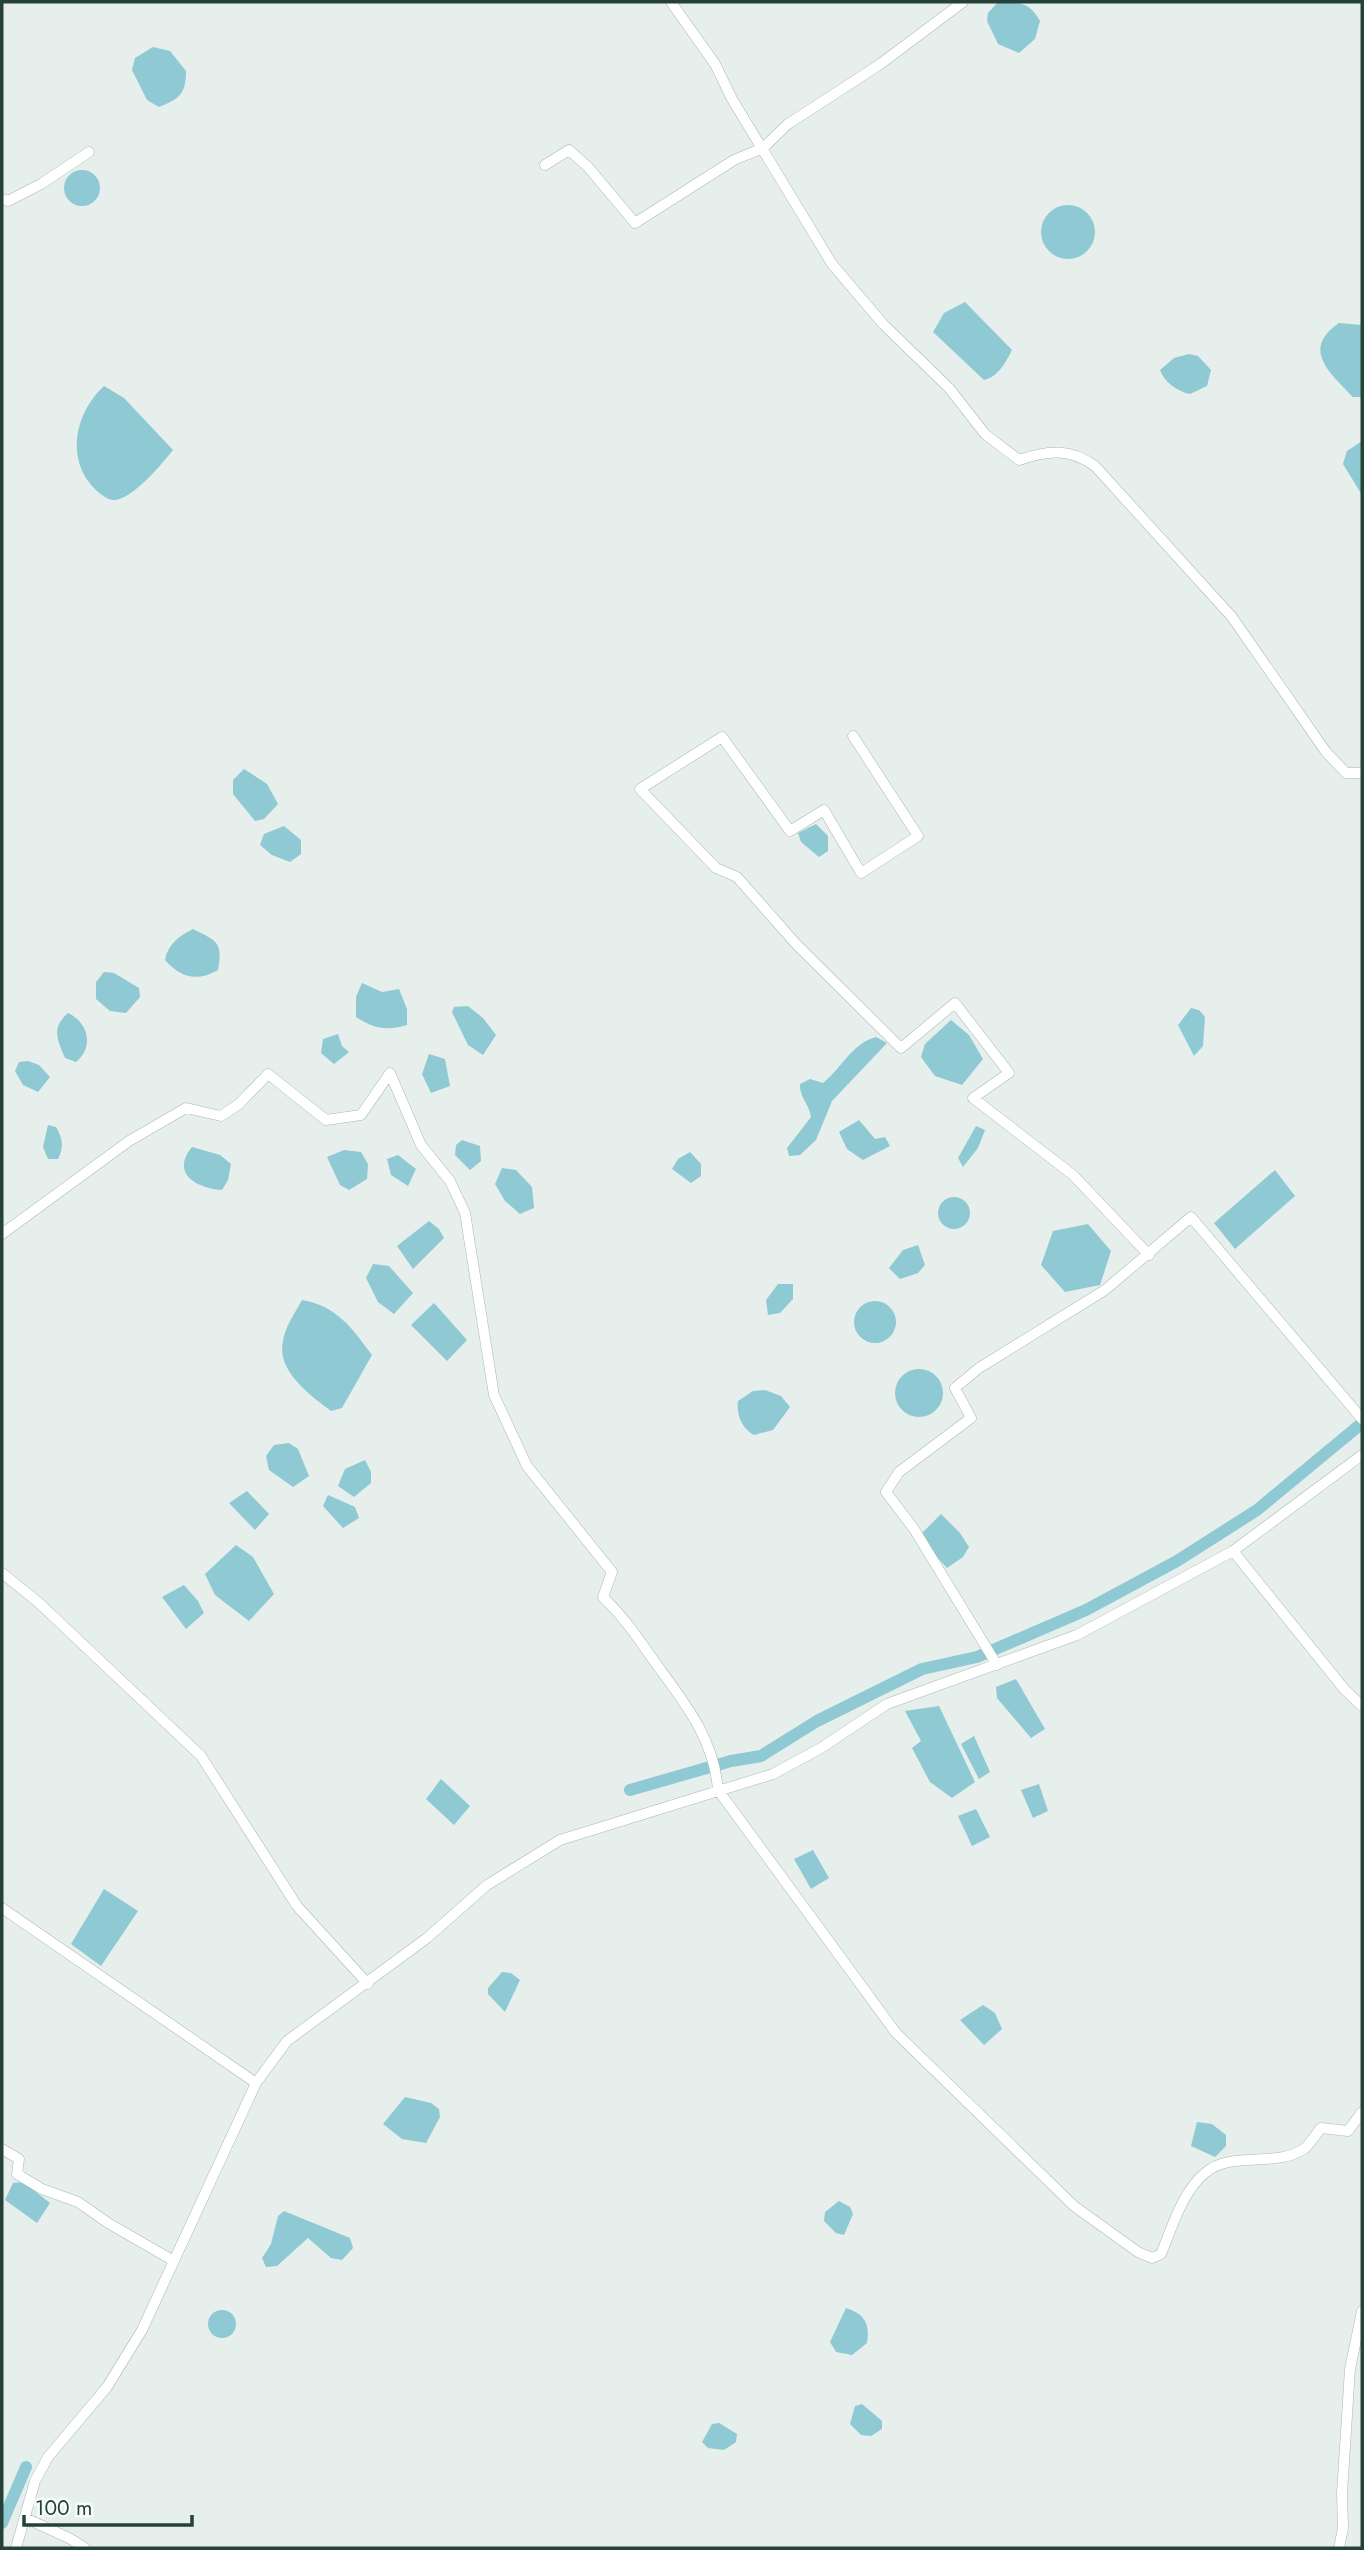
<svg xmlns="http://www.w3.org/2000/svg" width="1364" height="2550" font-family="Jost,sans-serif">
  <style>
    .water { fill: #8ec9d4 }
    .lines { fill: none; stroke-linecap: round; stroke-linejoin: round }
    .canal { stroke: #8ec9d4; stroke-width: 12 }
    .street-casing { stroke: #a8b8b2; stroke-width: 11 }
    .street { stroke: #fff; stroke-width: 10 }
  </style>
  <rect width="100%" height="100%" fill="#e6efeb"/>
  <path class="water" d="M 998,2 C 1019,2 1030,2 1040,21 L 1035,39 L 1019,53 L 998,44 L 987,21 L 988,13 Z
    M 153,47 L 170,51 L 186,71 C 186,93 180,99 159,107 L 147,100 L 132,70 L 135,58 Z
    M64 188a18 18 0 1 1 36 0a18 18 0 1 1-36 0Z
    M1041 232a27 27 0 1 1 54 0a27 27 0 1 1-54 0Z
    M 965,302 L 1012,350 C 1006,362 998,377 984,380 L 933,332 L 944,313 Z
    M 1339,323 L 1362,325 L 1362,397 L 1353,397 C 1329,372 1301,349 1339,323 Z
    M 1189,354 L 1198,356 L 1211,370 L 1207,386 L 1190,394 C 1177,391 1165,383 1160,370 L 1174,358 Z
    M 104,386 L 124,398 L 173,450 C 162,464 134,497 116,500 C 109,501 102,495 97,491 C 64,461 75,413 104,386 Z
    M 1362,441 L 1362,495 L 1343,464 L 1347,451 Z
    M 244,769 L 267,784 L 278,804 L 264,819 L 255,821 L 233,794 L 233,780 Z
    M 816,824 L 828,836 L 828,851 L 819,857 L 801,842 L 798,833 Z
    M 284,826 L 301,840 L 301,854 L 290,862 L 272,855 L 260,845 L 264,834 Z
    M 193,929 C 217,941 223,942 218,970 C 197,982 181,978 165,960 C 168,944 179,936 193,929 Z
    M 104,972 L 114,973 L 139,988 L 140,997 L 126,1013 L 110,1011 L 96,999 L 96,982 Z
    M 362,983 L 382,992 L 399,989 L 407,1009 L 407,1025 C 386,1031 375,1029 356,1017 L 356,997 Z
    M 468,1006 L 483,1018 L 496,1035 L 483,1055 L 468,1045 L 452,1012 L 454,1007 Z
    M 1191,1008 L 1199,1010 L 1205,1017 L 1203,1046 L 1194,1056 L 1178,1025 Z
    M 68,1013 C 89,1023 94,1047 76,1062 L 65,1058 C 57,1039 51,1028 68,1013 Z
    M 951,1020 L 969,1035 L 983,1059 L 962,1085 L 935,1076 L 921,1057 L 925,1044 Z
    M 338,1034 L 342,1046 L 349,1052 L 334,1064 L 321,1053 L 323,1039 Z
    M 876,1037 L 887,1043 L 832,1101 L 816,1140 L 800,1155 L 789,1156 L 787,1148 L 811,1117 C 810,1105 799,1097 800,1084 L 810,1079 L 823,1083 C 842,1068 851,1044 876,1037 Z
    M 429,1054 L 445,1059 L 450,1086 L 431,1093 L 422,1074 Z
    M 28,1061 L 39,1065 L 50,1077 L 38,1092 L 23,1085 L 15,1071 L 19,1062 Z
    M 859,1120 L 875,1139 L 885,1137 L 890,1146 L 863,1160 L 847,1149 L 839,1132 Z
    M 48,1125 L 56,1127 C 63,1139 64,1147 58,1159 L 48,1159 L 43,1147 Z
    M 976,1126 L 985,1130 L 978,1148 L 963,1167 L 958,1158 Z
    M 462,1140 L 480,1146 L 481,1161 L 470,1170 L 455,1155 L 456,1145 Z
    M 192,1147 L 220,1155 L 231,1164 L 228,1180 L 222,1190 C 197,1188 170,1174 192,1147 Z
    M 344,1150 L 361,1152 L 368,1164 L 367,1179 L 349,1190 L 340,1185 L 327,1157 Z
    M 690,1152 L 701,1164 L 701,1176 L 691,1183 L 672,1169 L 678,1159 Z
    M 398,1155 L 416,1169 L 408,1186 L 391,1175 L 387,1159 Z
    M 502,1168 L 516,1170 L 532,1187 L 534,1208 L 520,1214 L 505,1201 L 495,1184 Z
    M 1275,1170 L 1295,1196 L 1235,1249 L 1214,1223 Z
    M938 1213a16 16 0 1 1 32 0a16 16 0 1 1-32 0Z
    M 429,1221 L 439,1229 L 444,1238 L 413,1269 L 397,1246 Z
    M 1088,1224 L 1111,1251 L 1100,1285 L 1065,1292 L 1041,1265 L 1053,1231 Z
    M 918,1245 L 925,1265 L 918,1273 L 900,1279 L 889,1268 L 903,1250 Z
    M 373,1264 L 389,1266 L 413,1293 L 394,1314 L 378,1302 L 366,1278 Z
    M 778,1284 L 793,1284 L 793,1299 L 780,1313 L 768,1315 L 766,1300 Z
    M 302,1300 C 337,1306 352,1328 372,1355 L 342,1408 L 331,1411 C 311,1396 276,1371 283,1341 C 285,1327 295,1313 302,1300 Z
    M854 1322a21 21 0 1 1 42 0a21 21 0 1 1-42 0Z
    M 434,1303 L 467,1340 L 447,1361 L 411,1325 Z
    M895 1393a24 24 0 1 1 48 0a24 24 0 1 1-48 0Z
    M 765,1390 L 781,1396 L 790,1407 L 773,1430 L 754,1435 C 742,1429 736,1414 738,1401 L 753,1391 Z
    M 289,1443 L 298,1449 L 309,1476 L 293,1487 L 269,1470 L 266,1456 L 274,1445 Z
    M 365,1460 L 371,1472 L 371,1483 L 354,1497 L 338,1486 L 345,1469 Z
    M 247,1491 L 269,1514 L 255,1530 L 229,1503 Z
    M 328,1495 L 355,1507 L 359,1518 L 343,1528 L 323,1506 Z
    M 941,1514 L 960,1533 L 969,1547 L 963,1557 L 947,1568 L 928,1547 L 922,1533 Z
    M 236,1545 L 253,1557 L 274,1594 L 249,1621 L 215,1595 L 205,1574 Z
    M 184,1585 L 198,1601 L 204,1613 L 186,1629 L 162,1597 Z
    M 1016,1679 L 1045,1729 L 1031,1738 L 997,1698 L 996,1687 Z
    M 939,1706 L 975,1782 L 952,1798 L 930,1782 L 912,1748 L 921,1741 L 905,1711 Z
    M 974,1736 L 990,1772 L 979,1779 L 961,1744 Z
    M 441,1779 L 470,1806 L 454,1825 L 426,1799 Z
    M 1039,1784 L 1048,1811 L 1033,1818 L 1021,1790 Z
    M 976,1809 L 990,1837 L 972,1846 L 958,1816 Z
    M 813,1850 L 829,1878 L 811,1889 L 794,1859 Z
    M 104,1889 L 138,1911 L 101,1966 L 71,1944 Z
    M 502,1972 L 511,1973 L 520,1980 L 505,2012 L 488,1994 L 488,1988 Z
    M 983,2005 L 995,2013 L 1002,2029 L 984,2045 L 960,2020 Z
    M 405,2097 L 431,2103 L 439,2109 L 440,2117 L 426,2143 L 402,2139 L 383,2124 Z
    M 1197,2122 L 1212,2124 L 1226,2135 L 1226,2146 L 1215,2157 L 1191,2146 Z
    M 23,2182 L 50,2203 L 37,2223 L 5,2200 L 13,2183 Z
    M 839,2201 L 850,2207 L 853,2214 L 844,2235 L 836,2233 L 824,2221 L 825,2212 Z
    M 284,2211 L 350,2238 L 353,2248 L 342,2260 L 331,2258 L 308,2238 L 277,2266 L 266,2267 L 262,2258 L 271,2244 L 278,2216 Z
    M 846,2308 C 865,2314 870,2324 867,2343 L 852,2355 L 836,2352 L 830,2342 Z
    M208 2324a14 14 0 1 1 28 0a14 14 0 1 1-28 0Z
    M 862,2404 L 882,2421 L 882,2429 L 871,2436 L 861,2435 L 850,2424 L 855,2406 Z
    M 719,2423 L 737,2434 L 736,2442 L 724,2450 L 708,2448 L 702,2442 L 712,2424 Z"/>
  <g class="lines">
    <path class="canal" d="M 630,1790 L 731,1761 L 761,1756 L 817,1721 L 922,1669 L 977,1657 L 1086,1610 L 1177,1561 L 1257,1510 L 1362,1423
      M 2,2523 L 26,2467"/>
    <g class="street-casing">
      <path id="street" d="M 671,2 L 715,64 L 732,99 L 832,264 L 883,324 L 949,388 L 985,434 L 1019,460 C 1048,450 1070,448 1095,466 L 1232,617 L 1326,752 L 1346,773 L 1362,773
        M 545,165 L 569,150 L 588,167 L 635,223 L 734,160 L 763,148 L 788,124 L 879,65 L 963,2
        M 2,199 L 8,201 L 41,184 L 89,152
        M 853,736 L 918,836 L 861,873 L 824,810 L 790,831 L 722,737 L 640,789 L 716,868 L 737,877 L 797,945 L 901,1048 L 955,1003 L 1009,1073 L 973,1098 L 1073,1175 L 1149,1255
        M 2,1234 L 129,1141 L 186,1108 L 221,1116 L 239,1104 L 268,1074 L 326,1120 L 361,1115 L 390,1073 L 421,1145 L 450,1181 L 465,1213 L 494,1395 L 527,1466 L 612,1572 L 603,1597 C 623,1616 638,1638 654,1661 C 684,1702 714,1738 718,1790 L 896,2033 L 1074,2206 L 1138,2252 L 1152,2258 L 1161,2254 C 1172,2228 1182,2192 1205,2173 C 1232,2150 1275,2168 1304,2149 C 1310,2144 1316,2134 1321,2128 L 1348,2131 L 1362,2112
        M 1233,1551 L 1345,1690 L 1362,1706
        M 2,1573 L 38,1602 L 201,1756 L 297,1906 L 368,1984
        M 997,1665 L 914,1529 L 886,1492 L 899,1472 L 971,1418 L 955,1388 L 979,1368 L 1105,1290 L 1191,1217 L 1362,1419
        M 2,1908 L 256,2083
        M 2,2149 L 19,2159 L 17,2174 L 42,2189 L 78,2202 L 108,2223 L 174,2261
        M 25,2518 L 69,2538 L 85,2548
        M 16,2548 L 35,2481 L 48,2457 L 107,2387 L 142,2330 L 256,2083 L 287,2041 L 427,1938 L 487,1885 L 560,1840 L 773,1774 L 821,1748 L 887,1704 L 1077,1635 L 1233,1551 L 1362,1455
        M 1339,2548 L 1343,2528 L 1342,2493 L 1350,2369 L 1362,2311"/>
    </g>
    <use href="#street" class="street"/>
  </g>
  <rect width="1364" height="2550" fill="none" stroke="#24423a" stroke-width="7"/>
  <path d="M24 2515v10h168v-10" fill="none" stroke="#24423a" stroke-width="3.5"/>
  <text x="35" y="2515" font-size="21" fill="#24423a" stroke="#f7fbf9" stroke-width="5" paint-order="stroke">100 m</text>
</svg>
